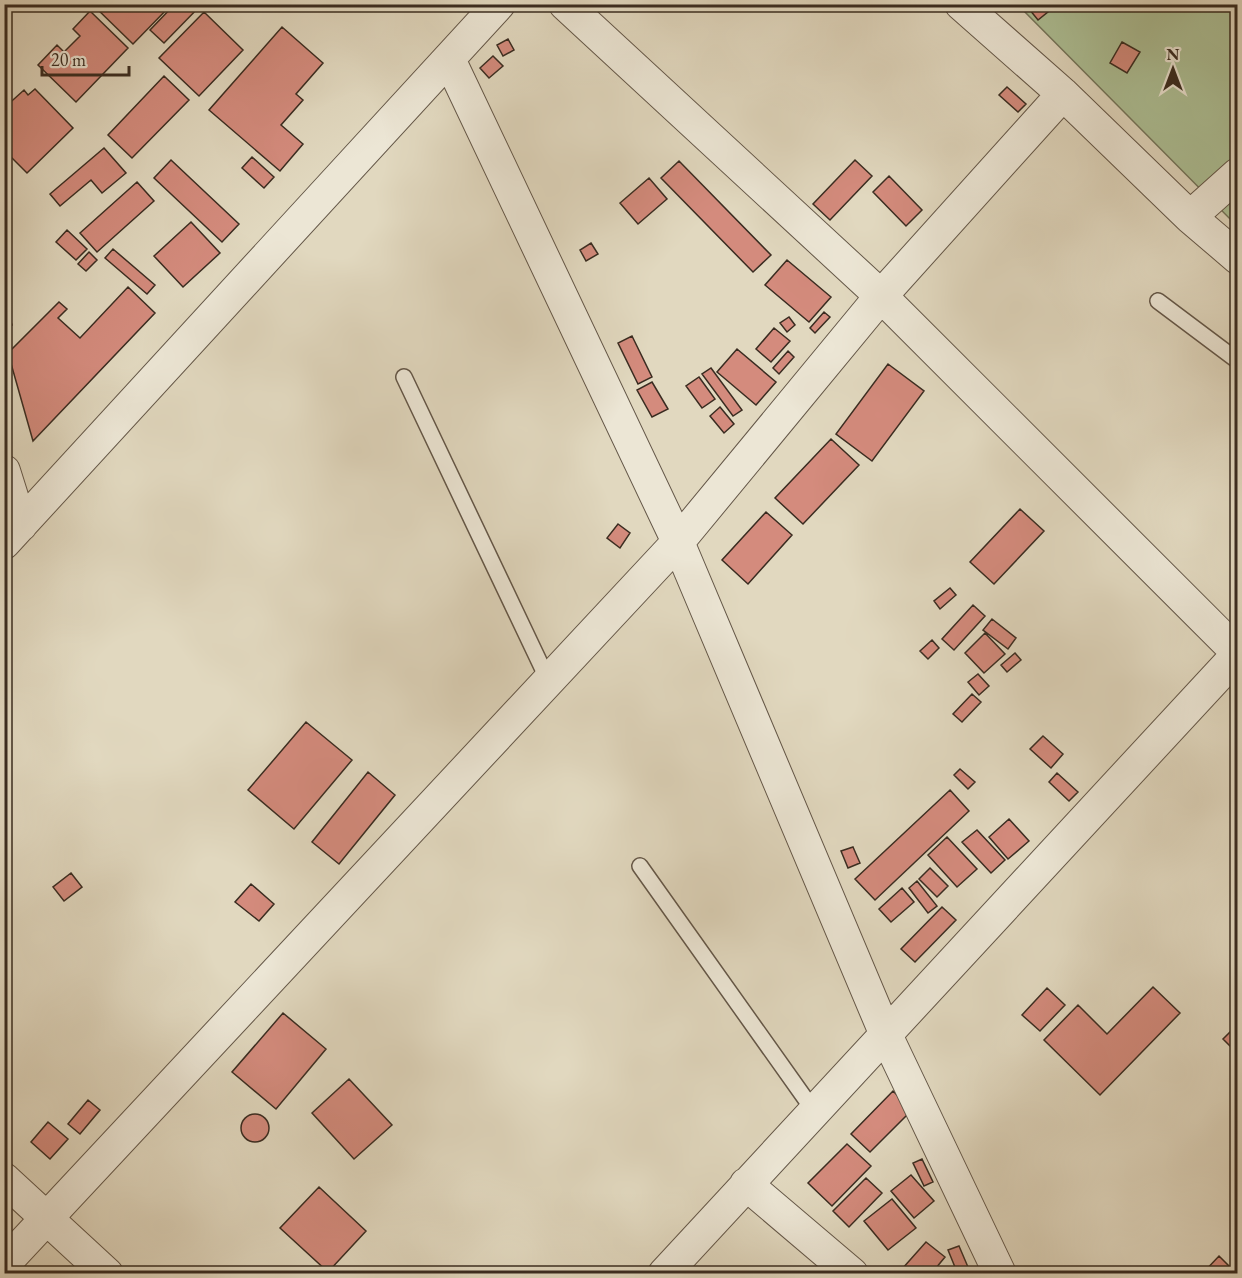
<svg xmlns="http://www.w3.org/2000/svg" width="1242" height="1278" font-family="'EB Garamond',serif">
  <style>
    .green { fill: #adc096; stroke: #74765c; stroke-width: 1.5 }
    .building { fill: #d48b7d; stroke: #3a2c21; stroke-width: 1.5 }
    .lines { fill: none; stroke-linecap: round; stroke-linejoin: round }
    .service-casing { stroke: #645748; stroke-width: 18 }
    .minor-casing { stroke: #645748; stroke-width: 34 }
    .service { stroke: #ece6d5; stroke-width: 15 }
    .minor { stroke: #ece6d5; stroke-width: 32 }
  </style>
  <rect width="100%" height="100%" fill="#e1d8bf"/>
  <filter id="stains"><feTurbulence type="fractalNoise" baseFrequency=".00333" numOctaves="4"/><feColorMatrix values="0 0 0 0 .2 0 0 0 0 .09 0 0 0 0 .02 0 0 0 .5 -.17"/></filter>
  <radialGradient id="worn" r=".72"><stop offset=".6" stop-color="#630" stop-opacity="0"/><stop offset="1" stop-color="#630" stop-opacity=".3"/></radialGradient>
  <path class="green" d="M 1018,5 L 1237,5 L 1237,226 Z"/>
  <path class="building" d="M 92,4 L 170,4 L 171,5 L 133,44 Z
    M 175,4 L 202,4 L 164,43 L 150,30 Z
    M 1025,4 L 1052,4 L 1054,7 L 1038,20 Z
    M 90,11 L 128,48 L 76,102 L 38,65 L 57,45 L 64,52 L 80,36 L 73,29 Z
    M 204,12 L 243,50 L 199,96 L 159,58 Z
    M 282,27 L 323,63 L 296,94 L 303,100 L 281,125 L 303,144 L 280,171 L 209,110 Z
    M 508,39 L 514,50 L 503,56 L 497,45 Z
    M 1122,42 L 1140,52 L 1127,73 L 1110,63 Z
    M 493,56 L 503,66 L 489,78 L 480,68 Z
    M 164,76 L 189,100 L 132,158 L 108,135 Z
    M 1007,87 L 1026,104 L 1018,112 L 999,95 Z
    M 35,89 L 73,128 L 27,173 L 4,150 L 4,108 L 24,90 L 28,95 Z
    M 104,148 L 126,173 L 102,193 L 91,180 L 60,206 L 50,194 Z
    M 252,157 L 274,177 L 264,188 L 242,168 Z
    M 171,160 L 239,224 L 222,242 L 154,178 Z
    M 855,160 L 872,176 L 830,220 L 813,204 Z
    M 679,161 L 771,255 L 753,272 L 661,178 Z
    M 889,176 L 922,210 L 906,226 L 873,192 Z
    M 649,178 L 667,199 L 638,224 L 620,203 Z
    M 137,182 L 154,201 L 97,252 L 80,233 Z
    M 191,222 L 220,253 L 183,287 L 154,256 Z
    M 67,230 L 87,249 L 76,260 L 56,242 Z
    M 591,243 L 598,254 L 586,261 L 580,250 Z
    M 113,249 L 155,285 L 147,294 L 105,258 Z
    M 89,252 L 97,260 L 86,271 L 78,264 Z
    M 787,260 L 831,297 L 809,322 L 765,285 Z
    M 128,287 L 155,313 L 33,441 L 8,353 L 59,302 L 67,309 L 58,318 L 80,338 Z
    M 4,300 L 12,325 L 4,327 Z
    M 824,312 L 830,317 L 815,333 L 810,328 Z
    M 789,317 L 795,325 L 787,332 L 780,323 Z
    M 774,328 L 790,341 L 771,362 L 756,349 Z
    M 632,336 L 652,377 L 638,384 L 618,343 Z
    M 737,349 L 776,382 L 756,405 L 717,372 Z
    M 788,351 L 794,357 L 779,374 L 773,368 Z
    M 888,364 L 924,391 L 872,461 L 836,434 Z
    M 711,368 L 742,410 L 733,416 L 702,374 Z
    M 699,377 L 715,399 L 702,408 L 686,386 Z
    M 652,382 L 668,409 L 652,417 L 637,390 Z
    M 720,407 L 734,424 L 724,433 L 710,416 Z
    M 831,439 L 859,465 L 803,524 L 775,498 Z
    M 1020,509 L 1044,531 L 994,584 L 970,562 Z
    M 766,512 L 792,535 L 748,584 L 722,560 Z
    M 618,524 L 630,533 L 620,548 L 607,538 Z
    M 950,588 L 956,595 L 940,609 L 934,601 Z
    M 973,605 L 985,616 L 954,650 L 942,639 Z
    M 992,619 L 1016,638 L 1008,649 L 983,630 Z
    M 985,633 L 1005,654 L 984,673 L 965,653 Z
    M 932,640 L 939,648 L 928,659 L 920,651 Z
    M 1015,653 L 1021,660 L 1007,672 L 1001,665 Z
    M 978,674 L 989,686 L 979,695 L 968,682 Z
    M 972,694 L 981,702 L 962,722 L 953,714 Z
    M 306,722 L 352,760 L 294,829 L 248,790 Z
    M 1043,736 L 1063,754 L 1051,768 L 1030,749 Z
    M 960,769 L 975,782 L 968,789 L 954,775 Z
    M 368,772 L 395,795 L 339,864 L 312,842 Z
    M 1057,773 L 1078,792 L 1069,801 L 1049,782 Z
    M 950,790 L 969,811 L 875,900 L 855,879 Z
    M 1009,819 L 1029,841 L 1008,859 L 989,837 Z
    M 977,830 L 1005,860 L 991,873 L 962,842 Z
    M 947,837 L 977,869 L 957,887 L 928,855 Z
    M 853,847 L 860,863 L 848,868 L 841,851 Z
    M 930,868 L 948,886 L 937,897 L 919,879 Z
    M 71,873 L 82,887 L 64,901 L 53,887 Z
    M 917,881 L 937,906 L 928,913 L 909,888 Z
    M 251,884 L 274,904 L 259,921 L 235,902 Z
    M 902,888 L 914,902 L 891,922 L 879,909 Z
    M 942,907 L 956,920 L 915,962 L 901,949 Z
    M 1153,987 L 1180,1013 L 1100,1095 L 1044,1040 L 1078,1005 L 1107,1034 Z
    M 1047,988 L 1065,1005 L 1040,1031 L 1022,1015 Z
    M 283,1013 L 326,1049 L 276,1109 L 232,1072 Z
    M 1238,1024 L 1238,1054 L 1223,1039 Z
    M 349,1079 L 392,1125 L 354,1159 L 312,1113 Z
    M 893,1091 L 912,1110 L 870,1152 L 851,1134 Z
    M 88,1100 L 100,1110 L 80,1134 L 68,1124 Z
    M241 1128a14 14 0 1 1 28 0a14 14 0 1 1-28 0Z
    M 48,1122 L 68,1139 L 50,1159 L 31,1142 Z
    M 847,1144 L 871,1166 L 832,1206 L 808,1183 Z
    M 922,1159 L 933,1182 L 924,1186 L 913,1163 Z
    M 911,1175 L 934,1201 L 914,1218 L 891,1191 Z
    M 866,1178 L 882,1193 L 849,1227 L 833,1211 Z
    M 319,1187 L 366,1231 L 328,1272 L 280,1228 Z
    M 892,1199 L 916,1228 L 888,1250 L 864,1221 Z
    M 926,1242 L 945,1257 L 931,1274 L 907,1274 L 902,1269 Z
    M 959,1246 L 968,1267 L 957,1272 L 948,1250 Z
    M 1219,1256 L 1237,1274 L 1202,1274 Z"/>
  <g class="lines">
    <g class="service-casing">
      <path id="service" d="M 1158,301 L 1238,361
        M 404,377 L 548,680
        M 640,866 L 814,1111"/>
    </g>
    <g class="minor-casing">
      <path id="minor" d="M 565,4 L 881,296 L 1238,653
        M 961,4 L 1063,94 L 1190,217 L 1238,258
        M 449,59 L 678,542 L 886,1035 L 1000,1274
        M 1190,217 L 1238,174
        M 4,471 L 21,525
        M 4,543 L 499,4
        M 4,1179 L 107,1274
        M 746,1184 L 852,1274
        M 4,1264 L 678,542 L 881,296 L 1063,94
        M 664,1274 L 1238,654"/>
    </g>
    <use href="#service" class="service"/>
    <use href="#minor" class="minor"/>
  </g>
  <rect width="1242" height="1278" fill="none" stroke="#e1d8bf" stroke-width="24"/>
  <rect x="6" y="6" width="1230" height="1266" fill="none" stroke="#3a2c21" stroke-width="3"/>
  <rect x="12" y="12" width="1218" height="1254" fill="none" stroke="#3a2c21" stroke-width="1.5"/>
  <g transform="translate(1173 69)" stroke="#ece6d5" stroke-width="4.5" paint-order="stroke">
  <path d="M0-4.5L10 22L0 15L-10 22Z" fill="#3a2c21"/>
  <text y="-9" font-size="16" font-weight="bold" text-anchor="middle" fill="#3a2c21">N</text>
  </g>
  <path d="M42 66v9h87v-9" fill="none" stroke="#3a2c21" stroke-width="3"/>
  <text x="51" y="66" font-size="18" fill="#3a2c21" stroke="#ece6d5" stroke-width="4.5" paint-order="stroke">20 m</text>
  <rect width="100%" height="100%" filter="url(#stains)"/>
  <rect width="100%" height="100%" fill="url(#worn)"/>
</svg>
